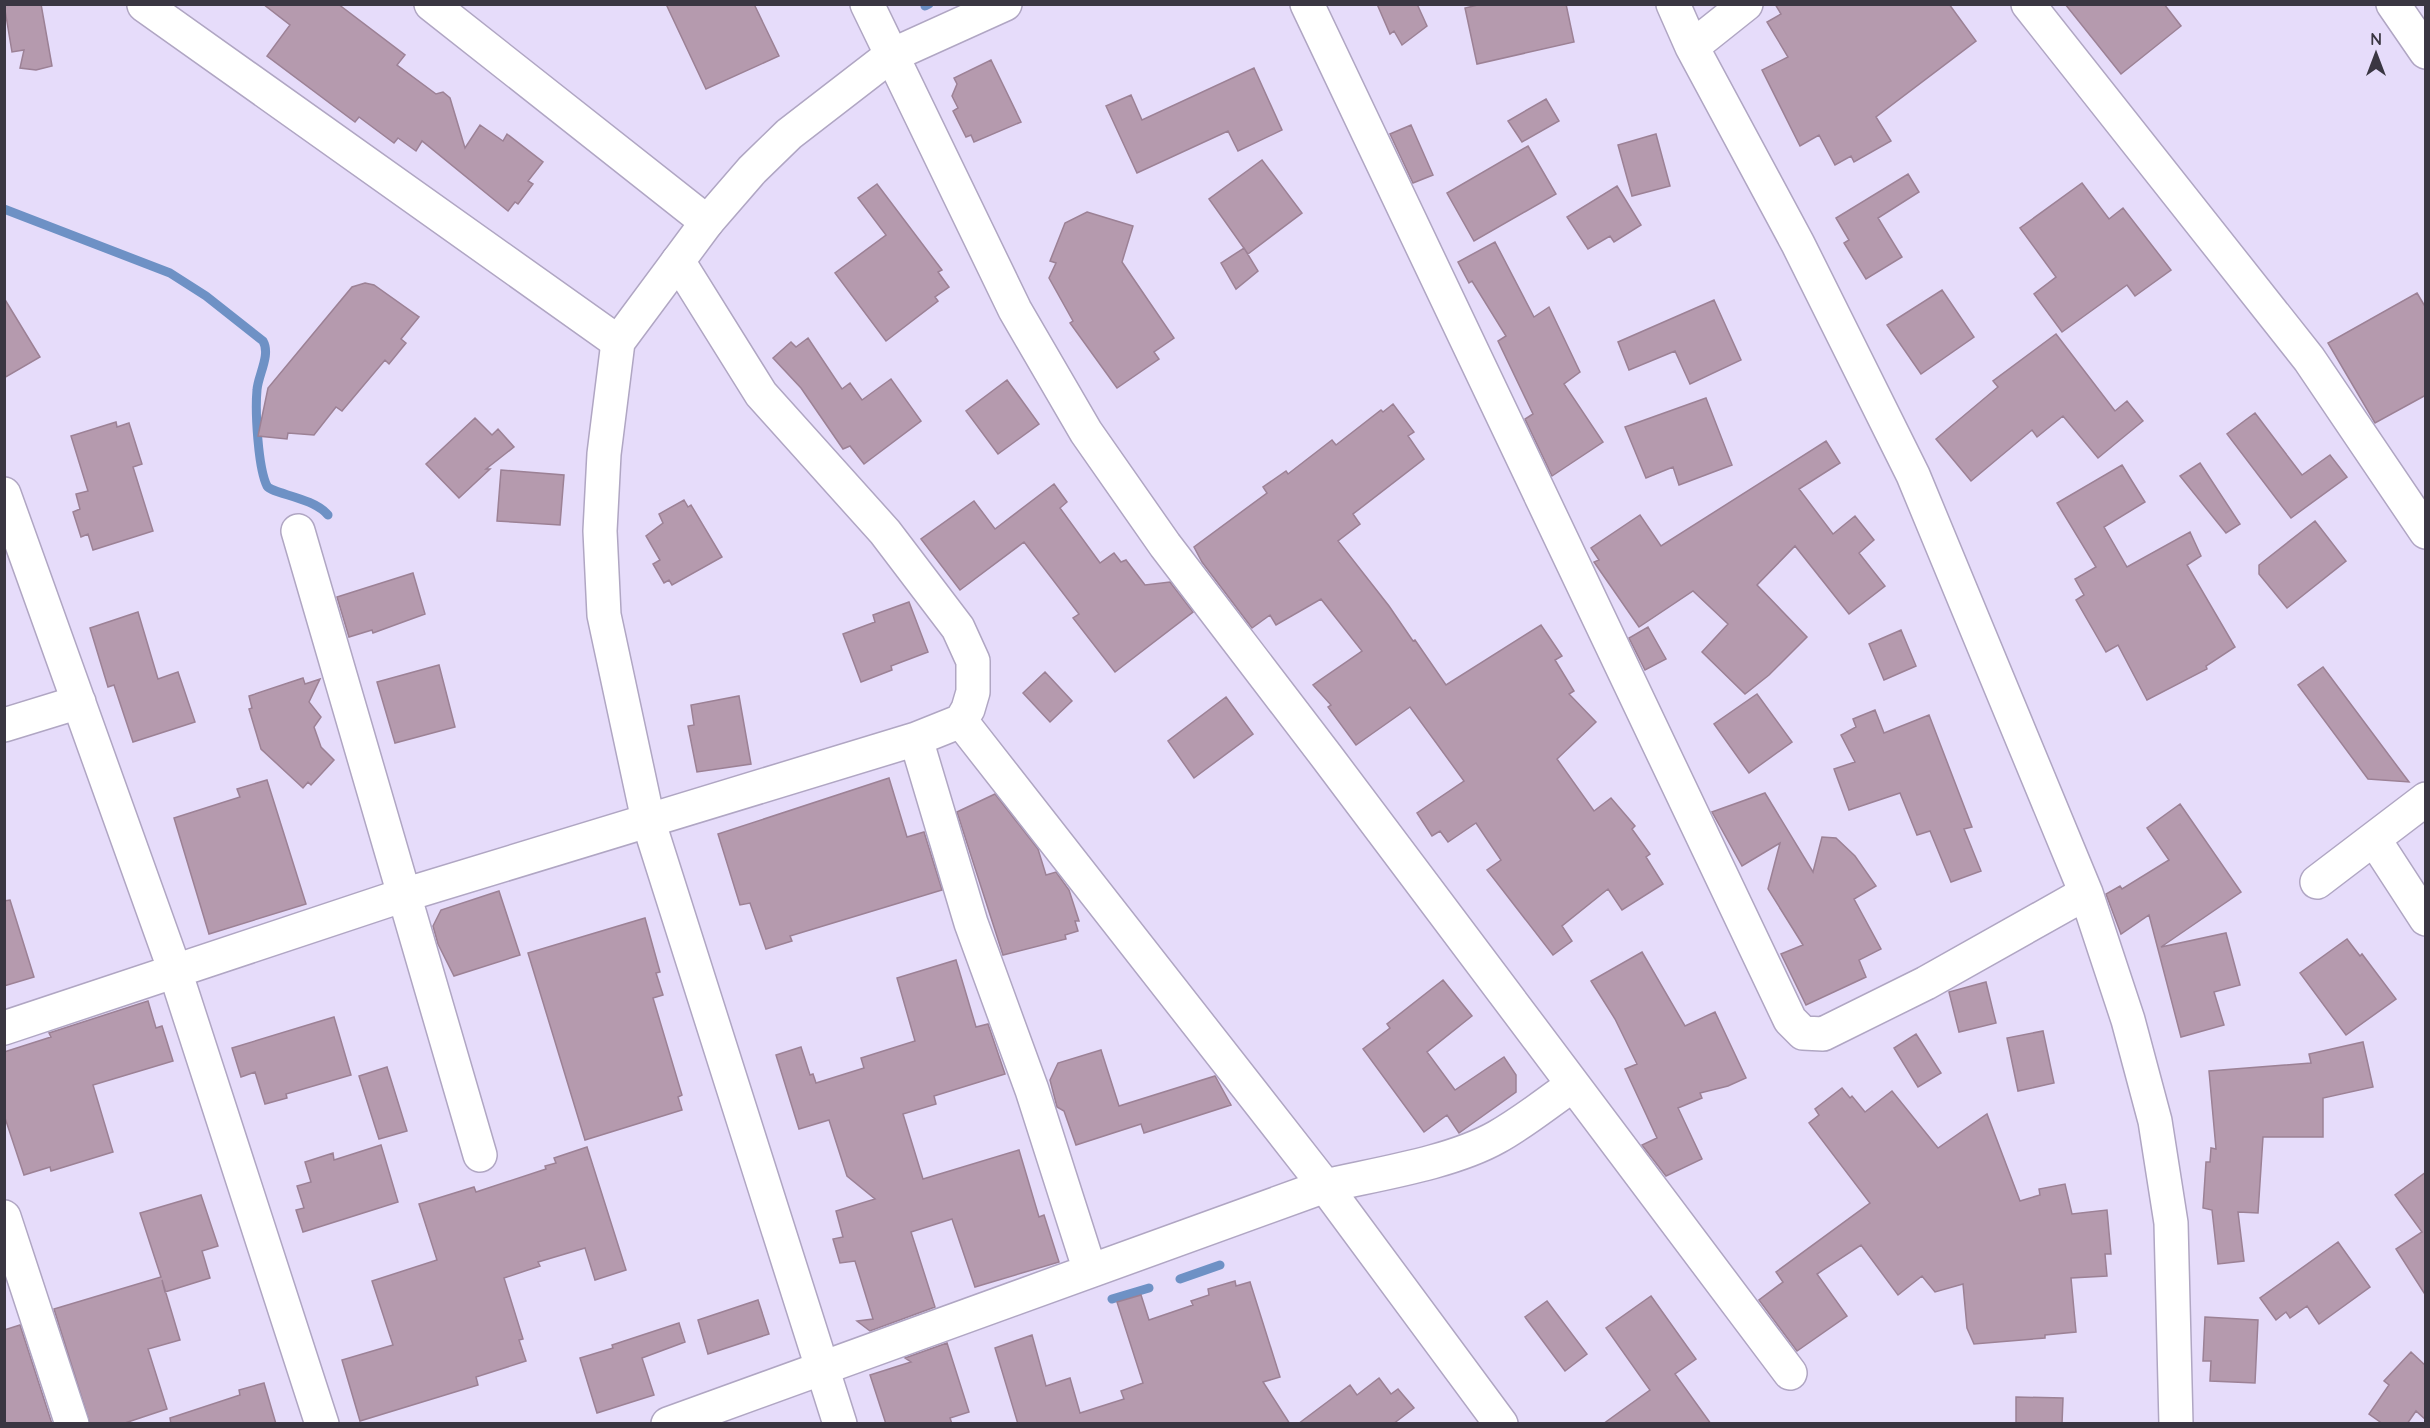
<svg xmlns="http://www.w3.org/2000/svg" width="2430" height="1428" font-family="Quicksand,sans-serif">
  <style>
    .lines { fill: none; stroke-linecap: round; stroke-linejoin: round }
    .stream { stroke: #6e91c5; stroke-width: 9 }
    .building { fill: #b59aae; stroke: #9c8195; stroke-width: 1.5 }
    .street-casing { stroke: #b0a6c3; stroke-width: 36 }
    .secondary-casing { stroke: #b0a6c3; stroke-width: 36 }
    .street { stroke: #fff; stroke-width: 33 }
    .secondary { stroke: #fff; stroke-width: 33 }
  </style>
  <rect width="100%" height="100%" fill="#e6dcfa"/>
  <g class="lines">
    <path class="stream" d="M 925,6 L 929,4
      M 4,209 L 170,273 L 206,296 L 263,341 C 271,355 258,375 257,390 C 255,411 258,468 267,486 C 272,494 313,497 328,515
      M 1180,1279 L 1220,1265
      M 1112,1299 L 1149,1288"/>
  </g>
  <path class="building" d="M 4,4 L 41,4 L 52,66 L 36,70 L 20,68 L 24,50 L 12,52 Z
    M 263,4 L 338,4 L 405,55 L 397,65 L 436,94 L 443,92 L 450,98 L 465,148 L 480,125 L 503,141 L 507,134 L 543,162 L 528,181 L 533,184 L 518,204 L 515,202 L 508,211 L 422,141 L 416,151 L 398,138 L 394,143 L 359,117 L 355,122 L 267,56 L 290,25 Z
    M 666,4 L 754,4 L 779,56 L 706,89 Z
    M 1377,4 L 1417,4 L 1427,26 L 1402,45 L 1394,31 L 1390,34 Z
    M 1482,4 L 1566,4 L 1574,42 L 1477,64 L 1465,8 Z
    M 1775,4 L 1949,4 L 1976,41 L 1876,117 L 1891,141 L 1854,162 L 1851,156 L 1835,165 L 1819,135 L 1800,146 L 1762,70 L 1788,57 L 1767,22 L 1781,14 Z
    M 2065,4 L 2164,4 L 2181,26 L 2121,74 Z
    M 991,60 L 1021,122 L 974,142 L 971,135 L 966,137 L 953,111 L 958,108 L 952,96 L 957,84 L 954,78 Z
    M 1254,68 L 1282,130 L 1238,151 L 1228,131 L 1137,173 L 1106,106 L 1131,95 L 1142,120 Z
    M 1546,99 L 1559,121 L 1522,142 L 1508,121 Z
    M 1411,125 L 1433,175 L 1413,183 L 1390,134 Z
    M 1656,134 L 1670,186 L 1632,196 L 1618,145 Z
    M 1528,146 L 1556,194 L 1474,241 L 1447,193 Z
    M 1262,160 L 1302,213 L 1248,254 L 1209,199 Z
    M 1908,174 L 1919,192 L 1878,218 L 1902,257 L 1866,279 L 1844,243 L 1849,240 L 1836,218 Z
    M 2082,183 L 2109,219 L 2123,208 L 2171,270 L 2135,296 L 2127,285 L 2062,332 L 2034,294 L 2056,277 L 2020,228 Z
    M 877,184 L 942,270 L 938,272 L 949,287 L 935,297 L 938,301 L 886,341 L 835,273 L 886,235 L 858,198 Z
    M 1617,186 L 1641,225 L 1614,242 L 1610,236 L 1588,249 L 1567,217 Z
    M 1087,212 L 1133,226 L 1122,262 L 1174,338 L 1154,352 L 1159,359 L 1117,388 L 1070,323 L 1073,321 L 1049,278 L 1056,263 L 1050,261 L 1065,223 Z
    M 1495,242 L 1534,317 L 1549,307 L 1580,372 L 1564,384 L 1603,442 L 1552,476 L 1525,419 L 1533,414 L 1498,341 L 1506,336 L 1472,281 L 1469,283 L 1458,262 Z
    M 1244,248 L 1258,271 L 1236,289 L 1221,263 Z
    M 365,283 L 374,285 L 419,317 L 401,339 L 406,343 L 389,364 L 385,360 L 342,411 L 336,407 L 314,435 L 288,433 L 287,439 L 258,436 L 268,388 L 352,287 Z
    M 1942,290 L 1974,337 L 1921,374 L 1887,325 Z
    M 2417,293 L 2426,308 L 2426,395 L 2375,423 L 2328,343 Z
    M 4,298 L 40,357 L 4,378 Z
    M 1714,300 L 1741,360 L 1690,384 L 1675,351 L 1629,370 L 1618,342 Z
    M 2056,334 L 2115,411 L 2127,401 L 2143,421 L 2098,458 L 2063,416 L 2037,437 L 2032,430 L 1971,481 L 1936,439 L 1998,387 L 1993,381 Z
    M 808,338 L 842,389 L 850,383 L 862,400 L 891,379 L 921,421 L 864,464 L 850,446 L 843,449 L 801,388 L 773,358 L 791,342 L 796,347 Z
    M 1007,380 L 1039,424 L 998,454 L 966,411 Z
    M 1706,398 L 1732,465 L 1679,485 L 1673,467 L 1646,478 L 1625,427 Z
    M 1393,404 L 1414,432 L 1408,436 L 1424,459 L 1353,514 L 1360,524 L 1338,541 L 1389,606 L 1413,641 L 1415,640 L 1446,685 L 1541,625 L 1562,656 L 1555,660 L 1574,691 L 1569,694 L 1596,722 L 1557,759 L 1594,811 L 1611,798 L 1635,826 L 1632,829 L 1650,854 L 1646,857 L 1663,884 L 1622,910 L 1608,889 L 1562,926 L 1572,941 L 1553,955 L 1487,870 L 1501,860 L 1476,823 L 1448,842 L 1440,831 L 1432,836 L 1417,813 L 1464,781 L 1410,707 L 1356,745 L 1328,707 L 1331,705 L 1313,685 L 1362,651 L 1321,599 L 1276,625 L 1270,615 L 1252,628 L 1202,562 L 1194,547 L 1267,493 L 1263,487 L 1286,471 L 1288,474 L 1332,440 L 1336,445 L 1381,410 L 1383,412 Z
    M 2255,413 L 2302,475 L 2330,455 L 2347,477 L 2291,518 L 2227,434 Z
    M 475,418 L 492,435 L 498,429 L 514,447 L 486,469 L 490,469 L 459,498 L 426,464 Z
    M 116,422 L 117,427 L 129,423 L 142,464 L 133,467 L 153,531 L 93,550 L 88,534 L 81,537 L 73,512 L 80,509 L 76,494 L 88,491 L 71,436 Z
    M 1826,441 L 1840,463 L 1799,489 L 1833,534 L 1855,516 L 1874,540 L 1859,553 L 1885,586 L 1849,614 L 1795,546 L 1757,585 L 1807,637 L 1769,675 L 1745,694 L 1702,652 L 1728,624 L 1693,591 L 1639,627 L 1594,562 L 1599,560 L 1591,548 L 1640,515 L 1661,546 Z
    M 2200,463 L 2240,524 L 2226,533 L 2180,476 Z
    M 2122,465 L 2145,502 L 2104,527 L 2127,567 L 2190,532 L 2201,556 L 2187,565 L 2235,647 L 2206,666 L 2207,669 L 2147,700 L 2118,645 L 2106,652 L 2076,600 L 2084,595 L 2075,579 L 2096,567 L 2057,503 Z
    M 501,470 L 564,475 L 560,525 L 497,521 Z
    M 1054,484 L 1067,502 L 1060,508 L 1100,563 L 1114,553 L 1121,562 L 1126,560 L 1145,585 L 1170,582 L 1193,612 L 1115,672 L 1073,618 L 1079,614 L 1024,542 L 960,590 L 921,539 L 974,501 L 995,529 Z
    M 684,500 L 688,507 L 691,505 L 722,557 L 672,585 L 669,580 L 664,583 L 653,564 L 660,560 L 646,536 L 663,523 L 659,514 Z
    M 2315,521 L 2346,561 L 2287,608 L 2259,574 L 2259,565 Z
    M 413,573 L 425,614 L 373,633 L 372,630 L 349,637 L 337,597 Z
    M 909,602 L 928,652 L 891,666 L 892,670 L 861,682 L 843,634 L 875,622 L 873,615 Z
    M 138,612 L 158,679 L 178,672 L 195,722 L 133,742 L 114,685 L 108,687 L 90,628 Z
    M 1648,627 L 1666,659 L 1645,670 L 1629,638 Z
    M 1901,630 L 1916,666 L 1884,680 L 1869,644 Z
    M 439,665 L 455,727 L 395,743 L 377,682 Z
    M 2323,667 L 2409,782 L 2368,779 L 2298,685 Z
    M 1045,672 L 1072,701 L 1050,722 L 1023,693 Z
    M 303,678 L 305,684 L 320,679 L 309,702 L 321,717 L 314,727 L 321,747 L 334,760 L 311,785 L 308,782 L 303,788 L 261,749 L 249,709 L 252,708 L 249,696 Z
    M 1757,694 L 1792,742 L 1749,773 L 1714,724 Z
    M 739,696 L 751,764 L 697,772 L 688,726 L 694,725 L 691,705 Z
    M 1226,697 L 1253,734 L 1194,778 L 1168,741 Z
    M 1875,710 L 1884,733 L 1929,715 L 1972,827 L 1964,829 L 1981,871 L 1951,882 L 1930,831 L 1917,835 L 1900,793 L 1849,810 L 1834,769 L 1855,762 L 1841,735 L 1856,727 L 1853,719 Z
    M 889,778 L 907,837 L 924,832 L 942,890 L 790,936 L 792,941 L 766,949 L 750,903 L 740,905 L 718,834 Z
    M 267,780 L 306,904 L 209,934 L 174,818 L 240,797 L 237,789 Z
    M 1765,793 L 1813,872 L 1822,837 L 1836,838 L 1855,856 L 1876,886 L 1854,899 L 1881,949 L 1859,960 L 1866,977 L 1806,1005 L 1781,954 L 1803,945 L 1768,889 L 1780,843 L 1742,866 L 1712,812 Z
    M 995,794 L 1038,849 L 1046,875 L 1056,872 L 1069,890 L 1079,921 L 1075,921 L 1078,931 L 1065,935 L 1066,939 L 1003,955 L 957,812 Z
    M 2180,804 L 2241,892 L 2161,947 L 2226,933 L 2240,985 L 2214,992 L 2224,1025 L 2181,1037 L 2149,915 L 2121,934 L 2106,894 L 2120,886 L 2122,889 L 2169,860 L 2147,828 Z
    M 499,891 L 520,955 L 454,976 L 438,944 L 433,926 L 441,910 Z
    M 10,900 L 34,977 L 4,986 L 4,901 Z
    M 645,918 L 660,972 L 656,973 L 663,995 L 653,998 L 682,1095 L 678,1097 L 682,1110 L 585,1140 L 528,953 Z
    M 2347,939 L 2360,956 L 2362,954 L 2396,999 L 2346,1035 L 2300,973 Z
    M 1642,952 L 1685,1026 L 1715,1012 L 1746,1078 L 1728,1086 L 1700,1093 L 1702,1098 L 1678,1108 L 1702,1159 L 1666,1176 L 1642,1145 L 1657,1138 L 1625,1069 L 1637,1064 L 1615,1019 L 1591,981 Z
    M 956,960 L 976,1027 L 988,1024 L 1005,1074 L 934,1096 L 936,1104 L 903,1114 L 923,1179 L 1019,1150 L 1039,1217 L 1044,1215 L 1059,1262 L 975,1287 L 952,1219 L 911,1232 L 935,1307 L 870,1331 L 857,1321 L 873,1319 L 855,1261 L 840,1263 L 833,1239 L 843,1237 L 836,1211 L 875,1199 L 847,1176 L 829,1120 L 799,1129 L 776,1055 L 801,1047 L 810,1075 L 813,1074 L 816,1083 L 864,1068 L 861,1058 L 915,1041 L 897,978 Z
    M 1443,980 L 1472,1016 L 1427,1052 L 1455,1090 L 1504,1057 L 1516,1075 L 1516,1092 L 1459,1133 L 1447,1115 L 1424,1132 L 1363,1049 L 1390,1028 L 1387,1024 Z
    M 1986,982 L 1996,1023 L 1959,1032 L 1949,992 Z
    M 148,1001 L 156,1028 L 162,1026 L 173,1061 L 93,1085 L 113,1152 L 51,1171 L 50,1167 L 24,1175 L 4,1115 L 4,1052 L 51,1037 L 49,1033 Z
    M 334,1017 L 351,1075 L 286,1094 L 287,1098 L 265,1104 L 255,1072 L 241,1077 L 232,1048 Z
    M 2043,1031 L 2054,1083 L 2018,1091 L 2007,1038 Z
    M 1916,1034 L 1941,1073 L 1918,1087 L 1894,1048 Z
    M 2363,1042 L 2373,1087 L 2323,1098 L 2323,1137 L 2263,1137 L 2258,1213 L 2238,1212 L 2244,1261 L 2218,1264 L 2212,1210 L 2203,1208 L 2206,1162 L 2210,1162 L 2211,1148 L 2216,1149 L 2209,1071 L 2311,1063 L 2309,1054 Z
    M 1101,1050 L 1119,1106 L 1215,1076 L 1231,1105 L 1144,1133 L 1141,1124 L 1076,1145 L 1064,1111 L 1057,1107 L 1050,1080 L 1058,1063 Z
    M 387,1067 L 407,1131 L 379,1139 L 359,1076 Z
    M 1842,1088 L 1850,1098 L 1852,1096 L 1865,1112 L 1892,1091 L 1938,1148 L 1987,1114 L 2020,1201 L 2040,1195 L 2039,1189 L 2065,1184 L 2072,1214 L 2107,1210 L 2111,1254 L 2105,1254 L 2107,1276 L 2071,1278 L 2076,1332 L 2045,1335 L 2045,1338 L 1974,1344 L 1967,1328 L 1963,1284 L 1935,1292 L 1922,1276 L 1898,1295 L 1861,1245 L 1817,1274 L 1847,1316 L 1797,1351 L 1759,1300 L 1783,1282 L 1776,1272 L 1870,1203 L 1809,1123 L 1819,1115 L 1815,1109 Z
    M 381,1145 L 398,1202 L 303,1232 L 296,1210 L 304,1208 L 297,1186 L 311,1182 L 305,1162 L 333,1153 L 334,1160 Z
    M 587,1147 L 626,1270 L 595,1280 L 585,1248 L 538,1262 L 540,1266 L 504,1278 L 523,1339 L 519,1340 L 526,1361 L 476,1377 L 478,1385 L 360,1421 L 342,1360 L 393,1345 L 372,1281 L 437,1260 L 419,1204 L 474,1187 L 476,1192 L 546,1169 L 545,1166 L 556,1163 L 554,1158 Z
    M 2426,1172 L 2426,1296 L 2396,1249 L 2422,1232 L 2395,1195 Z
    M 201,1195 L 218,1246 L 202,1251 L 210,1278 L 165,1292 L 162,1280 L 180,1340 L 148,1349 L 167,1409 L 122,1424 L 90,1424 L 54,1309 L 161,1277 L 140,1213 Z
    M 2338,1242 L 2370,1287 L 2319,1324 L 2307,1306 L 2290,1318 L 2286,1312 L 2276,1320 L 2260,1298 Z
    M 1235,1281 L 1236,1286 L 1250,1282 L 1280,1377 L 1263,1382 L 1290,1424 L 1018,1424 L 995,1348 L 1032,1335 L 1046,1386 L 1070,1378 L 1080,1413 L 1124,1399 L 1121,1391 L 1143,1383 L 1117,1302 L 1141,1295 L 1149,1320 L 1193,1305 L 1191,1301 L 1209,1295 L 1208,1289 Z
    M 1651,1296 L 1696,1359 L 1675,1374 L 1711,1424 L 1603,1424 L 1650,1390 L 1606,1328 Z
    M 758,1300 L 769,1334 L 708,1354 L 698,1320 Z
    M 1547,1301 L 1587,1354 L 1565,1371 L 1525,1317 Z
    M 2205,1317 L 2258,1320 L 2255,1383 L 2210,1381 L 2211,1361 L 2203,1361 Z
    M 679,1323 L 685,1342 L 642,1358 L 654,1395 L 597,1413 L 580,1358 L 613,1348 L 612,1345 Z
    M 20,1325 L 52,1424 L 4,1424 L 4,1330 Z
    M 947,1343 L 969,1412 L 950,1418 L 952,1424 L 886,1424 L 870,1375 L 911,1362 L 905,1358 Z
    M 2411,1352 L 2426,1366 L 2426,1420 L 2416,1411 L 2407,1424 L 2383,1424 L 2369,1414 L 2389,1385 L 2384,1381 Z
    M 1379,1378 L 1391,1394 L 1398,1389 L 1414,1408 L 1393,1424 L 1298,1424 L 1350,1385 L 1357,1395 Z
    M 264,1383 L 276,1424 L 171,1424 L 170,1418 L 240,1395 L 239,1390 Z
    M 2016,1397 L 2063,1398 L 2062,1424 L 2016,1424 Z"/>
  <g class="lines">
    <g class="street-casing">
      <path id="street" d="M 431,4 L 707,222
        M 867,4 L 1015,310 L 1086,432 L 1165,545 L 1327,757 L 1790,1373
        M 1307,4 L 1790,1020 L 1803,1033 L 1823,1034 L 1926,983 L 2086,893
        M 1673,4 L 1692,47 L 1798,244 L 1913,475 L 2086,893 L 2128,1020 L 2155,1121 L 2171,1223 L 2176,1424
        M 2028,4 L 2309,359 L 2426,532
        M 144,5 L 618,342
        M 1692,47 L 1746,4
        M 678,261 L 761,394 L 885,532 L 958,628 L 973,661 L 973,692 L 968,709 L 961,721
        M 4,494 L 175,971 L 322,1424
        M 298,531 L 480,1155
        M 4,725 L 79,702
        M 916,739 L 971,923 L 1032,1090 L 1090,1271
        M 2374,839 L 2426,919
        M 2317,882 L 2426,799
        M 4,1028 L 404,895 L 916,739 L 961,721 L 1325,1186 L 1501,1424
        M 4,1217 L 72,1424
        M 668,1424 L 1325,1186 C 1377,1174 1451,1163 1497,1137 C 1524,1122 1548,1102 1573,1085"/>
    </g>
    <g class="secondary-casing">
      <path id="secondary" d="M 2393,4 L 2426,52
        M 840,1424 L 648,820 L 604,615 L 600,531 L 604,454 L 618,342 L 707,222 L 752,170 L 789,134 L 890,56 L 1005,4"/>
    </g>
    <use href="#street" class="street"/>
    <use href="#secondary" class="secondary"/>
  </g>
  <rect width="2430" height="1428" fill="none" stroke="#3a3642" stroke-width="12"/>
  <g transform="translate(2376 54)" stroke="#e6dcfa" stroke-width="4.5" paint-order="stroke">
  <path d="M0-4.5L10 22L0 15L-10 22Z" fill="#3a3642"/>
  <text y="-9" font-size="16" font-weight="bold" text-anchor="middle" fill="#3a3642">N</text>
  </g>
</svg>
